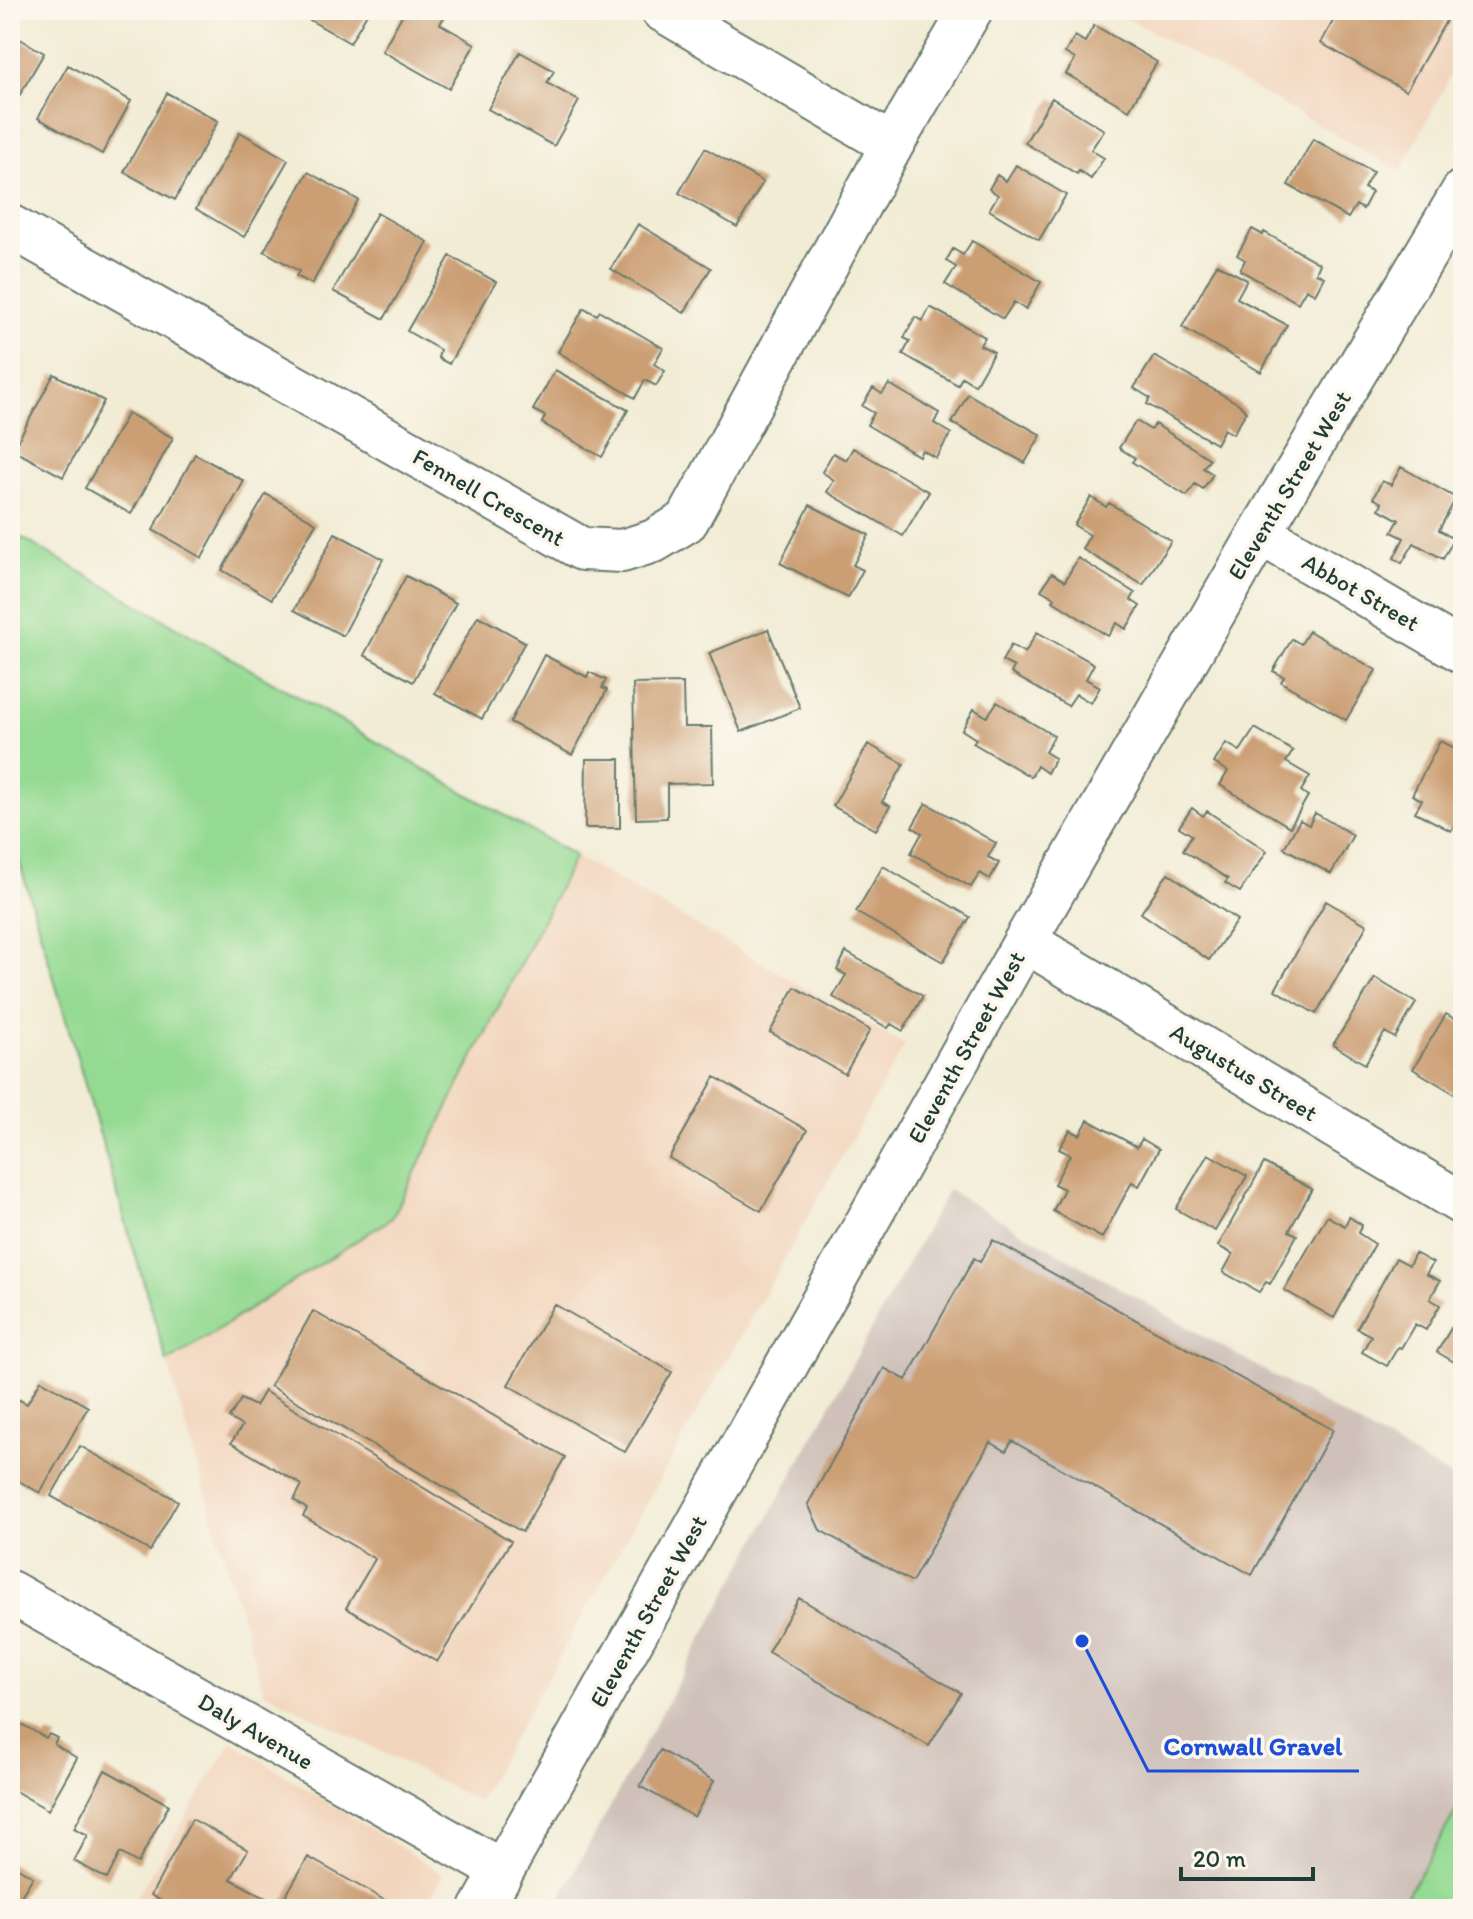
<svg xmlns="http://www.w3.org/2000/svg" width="1473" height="1919" font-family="Itim,sans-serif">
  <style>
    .built { fill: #f2d5bd }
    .industrial { fill: #cfc1ba }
    .green { fill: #95da93; stroke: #5a8c64; stroke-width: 2 }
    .building { fill: #cb9e73 }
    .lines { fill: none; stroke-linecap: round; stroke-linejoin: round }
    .minor-casing { stroke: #697a6c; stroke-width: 46 }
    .minor { stroke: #fff; stroke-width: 42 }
    .labels { text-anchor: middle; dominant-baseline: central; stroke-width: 7; stroke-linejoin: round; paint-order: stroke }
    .street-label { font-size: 24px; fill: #1f3d34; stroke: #fbf7ec }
    .leader { fill: none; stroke: #1d4ed8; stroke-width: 3 }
    .callout-dot { fill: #1d4ed8; stroke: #fbf7ec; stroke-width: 3 }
    .callout-label { font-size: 26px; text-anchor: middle; font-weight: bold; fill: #1d4ed8; stroke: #fbf7ec; stroke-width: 7; stroke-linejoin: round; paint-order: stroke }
  </style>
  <rect width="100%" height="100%" fill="#fbf7ec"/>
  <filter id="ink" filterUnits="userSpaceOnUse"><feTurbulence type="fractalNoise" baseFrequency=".0125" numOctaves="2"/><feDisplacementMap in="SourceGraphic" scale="16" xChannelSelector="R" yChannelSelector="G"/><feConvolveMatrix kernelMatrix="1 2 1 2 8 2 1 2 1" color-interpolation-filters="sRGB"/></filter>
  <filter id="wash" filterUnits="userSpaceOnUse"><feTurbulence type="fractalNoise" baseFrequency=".006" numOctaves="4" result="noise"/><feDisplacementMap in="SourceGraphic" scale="32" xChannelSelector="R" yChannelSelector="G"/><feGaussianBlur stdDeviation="1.8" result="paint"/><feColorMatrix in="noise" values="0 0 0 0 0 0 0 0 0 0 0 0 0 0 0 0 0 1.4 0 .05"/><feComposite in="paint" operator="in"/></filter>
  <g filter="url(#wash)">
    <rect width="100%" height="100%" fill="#f2ecd5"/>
    <path class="built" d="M 1113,10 L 1463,10 L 1463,51 L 1401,171 Z
      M 575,856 L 905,1045 L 478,1801 L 264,1692 L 167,1362 L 392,1217 Z
      M 232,1742 L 444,1875 L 424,1909 L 129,1909 Z"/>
    <path class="industrial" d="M 948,1190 L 1463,1484 L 1463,1799 L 1399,1909 L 554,1909 Z"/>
    <path class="green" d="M 10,531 L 575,856 L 392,1218 L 167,1362 L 10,830 Z
      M 1463,1799 L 1463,1909 L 1399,1909 Z"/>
    <g id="blocks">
      <path class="building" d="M 306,10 L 369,10 L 350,43 L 303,16 Z
        M 405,10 L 448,10 L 440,24 L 475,44 L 449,89 L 382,51 Z
        M 1339,10 L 1427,10 L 1446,21 L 1406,91 L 1321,43 Z
        M 1094,25 L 1157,62 L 1129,110 L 1066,74 L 1075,59 L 1065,53 L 1075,36 L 1085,42 Z
        M 10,33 L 44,53 L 15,103 L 10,100 Z
        M 520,52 L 554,71 L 547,83 L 579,101 L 554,146 L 488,109 Z
        M 68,65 L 131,101 L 102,154 L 38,118 Z
        M 167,93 L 218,121 L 175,200 L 124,172 Z
        M 1052,98 L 1104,130 L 1091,150 L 1104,158 L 1091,179 L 1079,171 L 1077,174 L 1025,143 Z
        M 240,132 L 288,160 L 244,237 L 196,209 Z
        M 1313,139 L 1373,172 L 1364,188 L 1372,192 L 1363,209 L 1356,205 L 1348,218 L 1288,185 Z
        M 705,148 L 763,182 L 737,227 L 679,193 Z
        M 1016,165 L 1066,195 L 1039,240 L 989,210 L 998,195 L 989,189 L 997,175 L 1006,181 Z
        M 308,172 L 358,200 L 312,284 L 296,276 L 299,271 L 264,251 Z
        M 377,213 L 428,242 L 384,319 L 333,291 Z
        M 638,224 L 711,268 L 684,313 L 611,269 Z
        M 1252,229 L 1263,235 L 1264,232 L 1320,264 L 1316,273 L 1324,277 L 1315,294 L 1306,289 L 1298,303 L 1240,270 L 1245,260 L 1237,255 Z
        M 972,241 L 1041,282 L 1026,309 L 1014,302 L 1003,319 L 945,284 L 956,267 L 946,261 L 953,249 L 963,255 Z
        M 450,256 L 496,282 L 449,364 L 438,358 L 440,350 L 407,331 Z
        M 1217,264 L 1247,280 L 1237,298 L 1287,325 L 1261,372 L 1182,327 Z
        M 930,307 L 985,337 L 980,345 L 994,352 L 975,385 L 962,377 L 958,385 L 903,354 L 910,341 L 904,338 L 915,317 L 923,321 Z
        M 584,308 L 597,315 L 600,311 L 663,348 L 654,364 L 665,371 L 656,386 L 645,380 L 635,398 L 558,352 Z
        M 1154,356 L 1239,404 L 1246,412 L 1233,434 L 1224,429 L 1216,444 L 1147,404 L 1150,398 L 1134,388 Z
        M 555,370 L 628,410 L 602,457 L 542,423 L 545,416 L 533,410 Z
        M 54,374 L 104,401 L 63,477 L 13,450 Z
        M 889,384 L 939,413 L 934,423 L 951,433 L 936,458 L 922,450 L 919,456 L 867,425 L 874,413 L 862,406 L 873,388 L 882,394 Z
        M 968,394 L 1041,435 L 1025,463 L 952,423 Z
        M 128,413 L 173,438 L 131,514 L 85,488 Z
        M 1136,421 L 1151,430 L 1155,424 L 1210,459 L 1203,468 L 1213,474 L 1203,489 L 1195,484 L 1187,496 L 1132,462 L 1135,458 L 1119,448 Z
        M 853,448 L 929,492 L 903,536 L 827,492 L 834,480 L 822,472 L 833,453 L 846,460 Z
        M 195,454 L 244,481 L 202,558 L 153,530 Z
        M 1401,467 L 1456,498 L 1439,530 L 1454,539 L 1443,559 L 1414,543 L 1402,563 L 1394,558 L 1404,538 L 1392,532 L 1399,520 L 1379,509 L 1382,503 L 1373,498 L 1382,481 L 1391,485 Z
        M 266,494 L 316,523 L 272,599 L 222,570 Z
        M 1091,497 L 1106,507 L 1109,503 L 1171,541 L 1143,585 L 1082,549 L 1090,535 L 1074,525 Z
        M 810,505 L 869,535 L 853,565 L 863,570 L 848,598 L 780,563 Z
        M 335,533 L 383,559 L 343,636 L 294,610 Z
        M 1078,558 L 1135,593 L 1131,600 L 1140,606 L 1126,629 L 1117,623 L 1108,636 L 1053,601 L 1055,598 L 1041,590 L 1052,573 L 1065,581 Z
        M 406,576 L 456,603 L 413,682 L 364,655 Z
        M 478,616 L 525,642 L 482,719 L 435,693 Z
        M 768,629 L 800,708 L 741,732 L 709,653 Z
        M 1309,631 L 1376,670 L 1346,720 L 1281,682 L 1284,677 L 1273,671 L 1292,639 L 1301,644 Z
        M 1037,632 L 1094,664 L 1086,679 L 1100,687 L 1091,703 L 1076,694 L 1068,706 L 1011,673 L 1014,667 L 1002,661 L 1011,645 L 1025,653 Z
        M 544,655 L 587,677 L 589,672 L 606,680 L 602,688 L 607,690 L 572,755 L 510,722 Z
        M 683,683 L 684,727 L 712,727 L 713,783 L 667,784 L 667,818 L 636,819 L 633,684 Z
        M 997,702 L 1054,736 L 1045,752 L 1055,758 L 1047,773 L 1037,766 L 1031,777 L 973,743 L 976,739 L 962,730 L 974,709 L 987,717 Z
        M 1255,728 L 1293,751 L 1286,762 L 1310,776 L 1301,791 L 1308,796 L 1290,827 L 1220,785 L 1228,771 L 1214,763 L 1226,743 L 1240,751 Z
        M 1463,738 L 1463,809 L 1451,831 L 1415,812 L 1422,800 L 1412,795 L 1440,741 L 1457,749 Z
        M 868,744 L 904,764 L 882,802 L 890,806 L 876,830 L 833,806 Z
        M 586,759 L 620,759 L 620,828 L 585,828 Z
        M 926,803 L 996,843 L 988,857 L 999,863 L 990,879 L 980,873 L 971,887 L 911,853 L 922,833 L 912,827 Z
        M 1192,808 L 1203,816 L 1207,811 L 1267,851 L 1240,892 L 1225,883 L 1228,879 L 1183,850 L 1192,835 L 1179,827 Z
        M 1315,813 L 1353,835 L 1331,874 L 1284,848 L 1300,820 L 1309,825 Z
        M 883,866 L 970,917 L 943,962 L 856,912 Z
        M 1168,873 L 1237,920 L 1209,960 L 1141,913 Z
        M 1326,901 L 1367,925 L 1316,1014 L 1275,990 Z
        M 846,952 L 923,996 L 903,1031 L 891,1024 L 888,1028 L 833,997 L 846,975 L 837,970 Z
        M 1375,978 L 1416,1003 L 1395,1038 L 1385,1032 L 1365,1064 L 1333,1045 Z
        M 795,987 L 870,1030 L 845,1074 L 770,1032 Z
        M 1446,1014 L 1463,1024 L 1463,1092 L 1460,1097 L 1413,1069 Z
        M 715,1077 L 807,1130 L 761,1211 L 669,1158 Z
        M 1088,1120 L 1137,1147 L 1142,1139 L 1159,1149 L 1139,1186 L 1132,1182 L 1102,1238 L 1053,1211 L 1064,1189 L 1054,1184 L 1070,1155 L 1059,1149 L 1070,1130 L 1080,1135 Z
        M 1208,1154 L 1247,1176 L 1215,1231 L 1176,1209 Z
        M 1264,1163 L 1312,1189 L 1289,1231 L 1297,1235 L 1270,1284 L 1266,1282 L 1259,1292 L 1223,1272 L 1233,1254 L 1218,1246 Z
        M 1327,1216 L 1345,1226 L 1349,1217 L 1362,1225 L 1358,1233 L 1375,1244 L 1334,1318 L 1284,1290 Z
        M 993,1240 L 1333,1430 L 1252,1575 L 1012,1441 L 1006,1451 L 990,1442 L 912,1582 L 820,1530 L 808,1504 L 884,1368 L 906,1380 L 974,1258 L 980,1262 Z
        M 1415,1253 L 1433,1263 L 1426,1274 L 1440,1281 L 1430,1299 L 1440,1305 L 1426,1330 L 1415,1324 L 1401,1348 L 1398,1347 L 1387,1366 L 1362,1352 L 1371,1336 L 1357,1328 L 1396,1258 L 1409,1265 Z
        M 554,1304 L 672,1372 L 625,1452 L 508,1385 Z
        M 1463,1308 L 1463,1367 L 1437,1352 Z
        M 313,1311 L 565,1457 L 522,1532 L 270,1386 Z
        M 41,1380 L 88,1407 L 40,1493 L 10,1476 L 10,1395 L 27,1404 Z
        M 264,1391 L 511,1541 L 437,1662 L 346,1608 L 375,1559 L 303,1516 L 307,1509 L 294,1500 L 302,1485 L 231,1443 L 242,1426 L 229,1418 L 241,1399 L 255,1406 Z
        M 80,1446 L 178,1501 L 150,1551 L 51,1496 Z
        M 799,1598 L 961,1693 L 929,1746 L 768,1652 Z
        M 16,1721 L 46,1738 L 49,1734 L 57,1738 L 54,1744 L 77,1758 L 48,1810 L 10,1788 L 10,1731 Z
        M 660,1750 L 714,1781 L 694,1817 L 640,1786 Z
        M 105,1770 L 169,1805 L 138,1863 L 120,1853 L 107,1879 L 74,1861 L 88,1835 L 74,1828 Z
        M 192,1819 L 248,1850 L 231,1879 L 280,1906 L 308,1857 L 395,1906 L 393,1909 L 175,1909 L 151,1895 Z
        M 10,1863 L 33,1877 L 13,1909 L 10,1909 Z"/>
    </g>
  </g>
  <g filter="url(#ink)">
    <use href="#blocks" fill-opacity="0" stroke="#697a6c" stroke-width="2"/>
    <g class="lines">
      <g class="minor-casing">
        <path id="minor" d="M 662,10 L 892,145
          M 10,226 L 582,549 L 622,551 L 654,541 L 687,521 L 892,145 L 971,10
          M 1260,533 L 1463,652
          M 1025,941 L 1463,1204
          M 10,1592 L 502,1871
          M 481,1909 L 1025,941 L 1260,533 L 1463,191"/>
      </g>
      <use href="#minor" class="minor"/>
    </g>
  </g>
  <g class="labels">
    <g class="street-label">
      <text transform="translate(1289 485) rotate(-59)">Eleventh Street West</text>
      <text transform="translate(489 497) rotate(30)">Fennell Crescent</text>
      <text transform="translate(1361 592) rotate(30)">Abbot Street</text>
      <text transform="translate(966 1047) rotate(-61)">Eleventh Street West</text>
      <text transform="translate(1244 1072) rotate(31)">Augustus Street</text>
      <text transform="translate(648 1611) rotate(-61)">Eleventh Street West</text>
      <text transform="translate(256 1731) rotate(30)">Daly Avenue</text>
    </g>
  </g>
  <path class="leader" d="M1082 1641L1148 1771H1359"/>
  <circle class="callout-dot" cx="1082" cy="1641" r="8"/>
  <g class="callout-label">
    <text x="1253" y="1755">Cornwall Gravel</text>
  </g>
  <rect width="1473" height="1919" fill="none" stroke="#fbf7ec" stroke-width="40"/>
  <path d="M1181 1867v12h132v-12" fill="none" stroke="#1f3d34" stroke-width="4"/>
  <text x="1193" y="1867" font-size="24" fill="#1f3d34" stroke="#fbf7ec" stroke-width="6" paint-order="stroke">20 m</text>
</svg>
